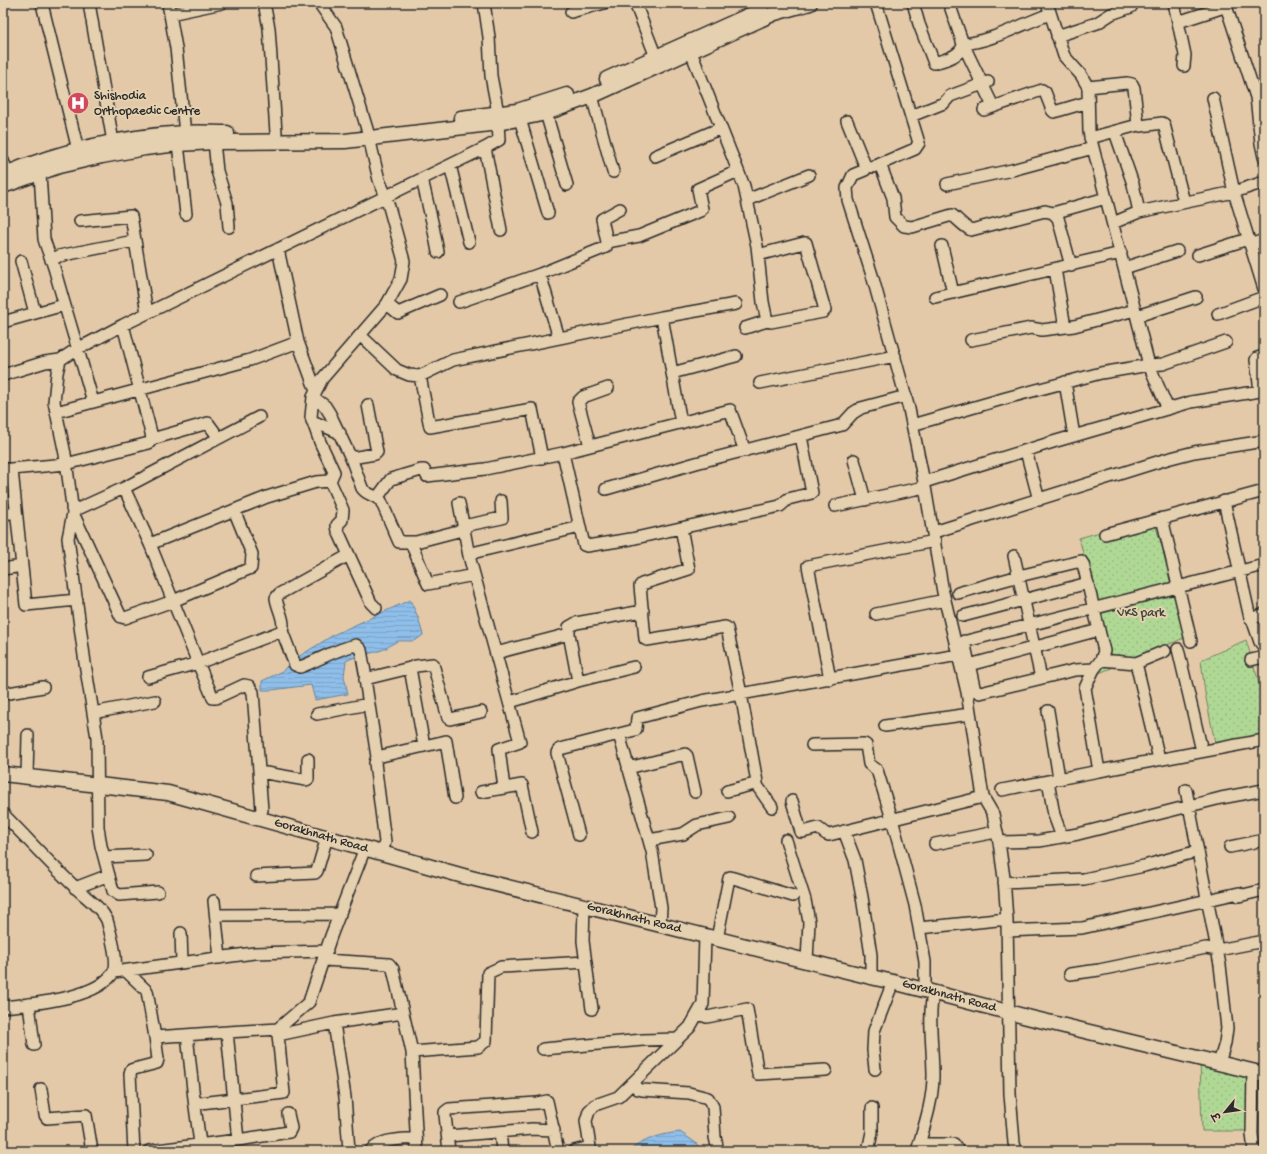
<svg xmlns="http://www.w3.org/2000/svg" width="1267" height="1154" font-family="'Gochi Hand','Playpen Sans Deva',sans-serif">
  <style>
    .park { fill: url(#park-dots); stroke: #6e8260 }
    .water { fill: url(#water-rules); stroke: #66839d }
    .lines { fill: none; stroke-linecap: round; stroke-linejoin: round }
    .minor-casing { stroke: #2b2b2b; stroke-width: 14 }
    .major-casing { stroke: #2b2b2b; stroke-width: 17 }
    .minor { stroke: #e5d0af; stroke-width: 11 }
    .major { stroke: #e5d0af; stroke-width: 14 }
    .labels { text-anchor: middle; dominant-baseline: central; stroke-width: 4; stroke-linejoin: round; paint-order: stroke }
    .poi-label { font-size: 13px; fill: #2b2b2b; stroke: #e5d0af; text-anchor: start }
    .park-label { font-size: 13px; fill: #3f453b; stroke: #e5d0af }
    .street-label { font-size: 13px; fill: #2b2b2b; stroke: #e5d0af }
  </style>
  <defs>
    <pattern id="park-dots" width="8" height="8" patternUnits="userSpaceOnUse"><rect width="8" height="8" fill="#b0d895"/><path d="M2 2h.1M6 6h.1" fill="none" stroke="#98ba81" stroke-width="1.8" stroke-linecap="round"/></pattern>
    <pattern id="water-rules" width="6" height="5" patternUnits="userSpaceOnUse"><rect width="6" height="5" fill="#8ebee9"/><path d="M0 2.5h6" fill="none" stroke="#7ba3c8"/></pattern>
  </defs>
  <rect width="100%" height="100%" fill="#e4c9a9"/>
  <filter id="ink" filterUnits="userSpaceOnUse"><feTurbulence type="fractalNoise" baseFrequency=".025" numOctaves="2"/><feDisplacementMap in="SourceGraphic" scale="8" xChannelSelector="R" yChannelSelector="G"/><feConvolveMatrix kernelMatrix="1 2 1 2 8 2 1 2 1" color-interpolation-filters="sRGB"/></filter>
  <g filter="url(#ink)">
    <path class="park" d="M 1153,517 L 1189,636 L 1092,676 L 1106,660 L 1109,648 L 1079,538 Z
      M 1246,640 L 1264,699 L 1264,740 L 1216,748 L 1205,693 L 1201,660 Z
      M 1200,1060 L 1252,1072 L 1250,1131 L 1202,1131 Z"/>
    <path class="water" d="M 410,600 L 418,617 L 423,635 C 412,644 411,640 399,641 C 393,642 388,648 382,650 C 370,654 357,655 346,661 L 344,676 L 348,694 L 315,700 L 311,685 L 272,690 L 262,690 L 262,681 L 283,671 L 290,662 L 335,634 Z
      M 680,1132 L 696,1143 L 701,1151 L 629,1151 C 644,1139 661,1134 680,1132 Z"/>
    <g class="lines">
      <g class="minor-casing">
        <path id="minor" d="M 168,3 L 176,48 L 185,133
          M 264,3 L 269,28 L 276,133
          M 484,3 L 489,37 L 491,76 L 498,113
          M 635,3 L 656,57
          M 913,3 L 919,24 L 934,63 C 944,60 962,56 963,44 L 949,3
          M 1047,3 L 1064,56 L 1081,75 L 1088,87 L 1089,132 L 1149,365 L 1163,364 L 1226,342
          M 1174,3 L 1185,55 L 1184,66
          M 42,4 L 78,150
          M 90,9 L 113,142
          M 571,12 L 604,3
          M 170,14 L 222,3
          M 1178,22 L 1224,7 L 1227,9 L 1256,97 L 1261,143 L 1264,157
          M 1057,36 L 1097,23 L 1111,14 L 1131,7
          M 691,52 L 744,186 L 757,246 L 763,302 L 767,321 L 745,328
          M 1088,87 L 1127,83 L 1132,84 L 1134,88 L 1138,125 L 1090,138
          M 592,96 L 613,172
          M 991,102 L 963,44 C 994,41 1021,24 1050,14
          M 984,110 L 1042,90 L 1045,92 L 1052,110 L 1054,112 L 1088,102
          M 546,113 L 567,185
          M 911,116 L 944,103 L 950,96 L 988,82
          M 520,119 L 548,213
          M 847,121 L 866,168 L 865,170 L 853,175 L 847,188 L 848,200 L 872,275 L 909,409 L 925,487 L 943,592 L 967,692 L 983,797 L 993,814 L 999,842 L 1004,878 L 1007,920 L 1010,1094 L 1014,1143 L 1016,1151
          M 1138,125 L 1141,126 L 1162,123 L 1164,124 L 1184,202
          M 1115,132 L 1133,184 L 1139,212
          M 214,142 L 217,171 L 227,203 L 229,227
          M 178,144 L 186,214
          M 485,148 L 501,230
          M 655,156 L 721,128
          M 3,161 L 8,173
          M 880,164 L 893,198 L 895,217 L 904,226 L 912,227 L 952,215 C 959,220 963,226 971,230 L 1045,211 L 1053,213 L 1058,218 L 1071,266
          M 450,165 L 469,242
          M 873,167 L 915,149 L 919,143 L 876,3
          M 40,173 L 44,239 C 47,250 52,260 55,271 C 67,315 81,358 93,402
          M 422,179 L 433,226 L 438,252
          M 1264,182 L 1234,192 L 1264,289
          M 947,184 L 1012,170 L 1093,148
          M 747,200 L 809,175
          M 1053,213 L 1106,198
          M 80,221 L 131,216 L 147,313
          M 1113,223 L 1139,212 L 1234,192 L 1213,98
          M 607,242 L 639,236 L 700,211 L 702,209 L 698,189 L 738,171
          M 1250,245 L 1264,240
          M 942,246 L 953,293
          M 278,249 L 298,342 L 316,391
          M 758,255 L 804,243 L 806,243 L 825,310 L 823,312 L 771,322 L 767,321
          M 1198,255 L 1248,239
          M 51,260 L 59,256 L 134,241
          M 21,261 L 35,313
          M 1124,268 L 1177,251
          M 1055,269 L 1065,327
          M 540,274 L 559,338
          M 935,297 L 1121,253
          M 459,302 L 540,274 L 606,247 L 607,242 L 602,219 L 620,209
          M 387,304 L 398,313 L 440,295
          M 1218,314 L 1264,297
          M 1137,316 L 1196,297
          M 3,322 L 64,305
          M 360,335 L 397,370 L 409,375 L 420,376 L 453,360 L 662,317
          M 971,340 L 1031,328 L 1042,330 L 1074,326 L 1135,310
          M 672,373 L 736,356
          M 3,375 L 45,362 L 60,360
          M 420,376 L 430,427 L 532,409 L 542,458
          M 1065,382 L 1074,436
          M 760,383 L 895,356
          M 313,397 L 325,406 L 330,414 L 351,458 L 362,488 C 366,495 376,495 381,501 L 399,542 L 416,542 L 458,531 L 468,525 L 502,518 L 501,501
          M 56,412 L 250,360 L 298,342
          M 312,421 L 340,433
          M 681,423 L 662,317 L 736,304
          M 912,425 L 1006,398 L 1101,373 L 1149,365 L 1168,409
          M 152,439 L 208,423 L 219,438
          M 590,446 L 578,402 L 583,397 L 608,388
          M 745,451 L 730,410 L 563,453 L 584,545 L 587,546 L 631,539 L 780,506 L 788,499 L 812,493 L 801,436
          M 1026,451 L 1039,500
          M 351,458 L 375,454 L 377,452 L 368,405
          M 854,460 L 865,500
          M 5,469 L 11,469 L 12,470 L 26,605 L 77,600
          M 11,469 L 66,464 L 149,443 L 152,439 L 151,433 L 123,325
          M 330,481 L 343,510 L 342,520 L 337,525 L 338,531 L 371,603 L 376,608
          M 924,482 L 1053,442 L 1191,402 L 1260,391 L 1256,360 L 1257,358 L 1264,356
          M 124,488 L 150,544
          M 606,489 L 696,463 L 842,425 L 853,413 L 861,408 L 906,396
          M 377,498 L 391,479 L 421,470 L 424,470 L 427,476 L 485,469 L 563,453
          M 1224,501 L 1250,618 L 1252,619 L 1264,614
          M 459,503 L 469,556
          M 835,506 L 925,487
          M 72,509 L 80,508 L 124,488 L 259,417
          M 73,513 L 121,617 L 125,618 L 173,601 L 251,568 L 252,554 L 234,510
          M 3,514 L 16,512
          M 1162,518 L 1191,641
          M 681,528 L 689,569 L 642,584 L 640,586 L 645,639 L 647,640 L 725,627 L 727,628 L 741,694 L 757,782 L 755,784 L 727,791
          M 934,532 L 1167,459 L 1194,452 L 1264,441
          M 1105,534 L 1264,491
          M 411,543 L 428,584 L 474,575
          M 1014,556 L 1041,678
          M 3,569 L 22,566
          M 958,593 L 1019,576 L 1081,561 L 1083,564 L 1104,651 L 1101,660 L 1094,669 L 1085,688 L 1099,771 L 1002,790
          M 876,614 L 945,600
          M 963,616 L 1088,583
          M 1252,619 L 1260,642 L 1264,647
          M 282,631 L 295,665 L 300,667 C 319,660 336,649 356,645 L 361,650 L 366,678
          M 964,641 L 974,687 L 975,690 L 980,693 L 1075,670 L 1094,669
          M 955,644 L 1264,565
          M 1178,649 L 1202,751
          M 496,653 L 569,634
          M 1101,660 L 1136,663 L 1159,759
          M 1251,660 L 1264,657
          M 1136,663 L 1165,651
          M 969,665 L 1099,630
          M 148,677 L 198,663 L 282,631 C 286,621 277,608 276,598 L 279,594 L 349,555
          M 830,679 L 808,566 L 935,541
          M 578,681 L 569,634 L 569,627 L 576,623 L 643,611
          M 3,694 L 43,687
          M 510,702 L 578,681 L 634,667
          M 1048,711 L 1059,778
          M 93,713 L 155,701
          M 317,714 L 369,704
          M 885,726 L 970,714
          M 619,734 L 652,851 L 661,908 L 660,924
          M 812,745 L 864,744 L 866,745 L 869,764 L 877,770 L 892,819 L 915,905 L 925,962 L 925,991
          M 424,746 L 410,668 L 416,666 L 433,664 L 448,718 L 450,719 L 481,712
          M 377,757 L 365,679 L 410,668
          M 628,768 L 685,754 L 687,756 L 695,792
          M 1099,771 L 1264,740
          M 260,772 L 306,780 L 308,779 L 308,759
          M 27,777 L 28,735
          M 1048,781 L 1054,815 L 1062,837
          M 756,784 L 772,807
          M 504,788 L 499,749 L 520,742 L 469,556 L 472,553 L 580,527
          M 1186,790 L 1220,965 L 1227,1028 L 1225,1043 L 1219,1063
          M 481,792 L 522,785 L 532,832
          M 792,801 L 801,832 L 803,832 L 818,828 L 826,834 L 829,835 L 983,797
          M 3,814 C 27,838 50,864 75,887 C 86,898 100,906 107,920 C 110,932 119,961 114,971 C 100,999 30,1004 3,1007
          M 257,818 L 262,810 L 253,692 L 249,686 L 244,685 L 216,698 L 213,698 L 198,663 L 150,544 L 267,497 L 316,482 L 330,481 L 334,472 L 320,442 L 311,417 L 313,397 L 322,379 L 387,304 L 401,279 L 404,261 L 386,196 L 379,180 L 367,129 L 336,27 L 319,3
          M 844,831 L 855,860 L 862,897 L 871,955 L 871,977
          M 579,835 L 557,753 L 558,751 L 560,749 L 635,730 L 636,729 L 637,718 L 702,701 L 958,655
          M 649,840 L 683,834 L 697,825 L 729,818
          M 786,840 L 805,900 L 809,922 L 807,961
          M 999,842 L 1039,841 L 1078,834 L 1221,798 L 1264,790
          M 935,844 L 996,832
          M 1230,847 L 1264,840
          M 382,853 L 385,842 L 375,763 L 377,757 L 446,741 L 455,798
          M 146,855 L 104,857 L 101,846 L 98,827 L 97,738 L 85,663 L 68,538 L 73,513 L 65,454 L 54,402 L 57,373 L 60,360 L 78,348 L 87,344 L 123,325 L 485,148 L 499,140 L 498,123
          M 104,857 L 113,891 L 119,895 L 158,892
          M 256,876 L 315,873 L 317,871 L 327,837
          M 1004,883 L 1084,879 L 1144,866 L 1198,851
          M 75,888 L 109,875
          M 1239,896 L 1264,890
          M 214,901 L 220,958
          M 584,906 L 583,941 L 592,1009
          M 216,915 L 340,914
          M 919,928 L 1007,919
          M 1007,931 L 1082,928 L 1239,893
          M 181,933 L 182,963
          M 717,939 L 729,878 L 730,877 L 793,896
          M 324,960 L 389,964 L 393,969 L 412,1052 L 417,1151
          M 126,971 L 147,991 L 155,1037 L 227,1032 L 279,1029
          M 114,972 L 254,953 L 327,951
          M 1070,974 L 1099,970 L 1206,948 L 1218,950 L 1264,941
          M 29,1004 L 34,1045
          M 698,1014 L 707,1017 L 747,1009 L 758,1074 L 826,1070
          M 334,1023 L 403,1013
          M 227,1032 L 238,1140
          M 187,1035 L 194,1099 L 197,1102 L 201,1103 L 284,1093 L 278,1035 L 334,1023 L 345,1097 L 349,1151
          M 278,1035 L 280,1027 L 309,1002 L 331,936 L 365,848
          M 543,1049 L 643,1040 L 678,1039
          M 412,1052 L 478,1047 L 486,1041 L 488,973 L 501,967 L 586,962
          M 875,1069 L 873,1050 L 874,1031 L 893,982
          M 1253,1071 L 1252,1134 L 1254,1151
          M 632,1083 L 638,1089 L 642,1090 L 689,1093 L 708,1098 L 713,1107 L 715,1137 L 718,1151
          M 41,1089 L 45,1115 L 47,1118 L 86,1115 L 92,1151
          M 194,1099 L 201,1151
          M 500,1132 L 502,1151
          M 448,1136 L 532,1129 L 554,1130
          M 919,1144 L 954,1144 L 958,1151
          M 134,1151 L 130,1074 L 131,1070 L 134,1069 L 157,1063 L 158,1059 L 155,1037
          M 149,1151 L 238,1140 L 289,1132 L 291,1128 L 288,1114
          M 370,1151 C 384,1138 398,1140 416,1138
          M 449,1151 L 445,1115 L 445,1112 L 449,1109 L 537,1103 L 547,1101 L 558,1151
          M 574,1151 L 590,1147 L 586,1121 L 589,1111 L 595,1105 L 618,1097 L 690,1027 L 703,1004 L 705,936
          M 868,1151 L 872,1132 L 872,1108
          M 917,1151 C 924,1127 933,1101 933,1076 C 933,1048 928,1020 933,993"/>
      </g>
      <g class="major-casing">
        <path id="major" d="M 607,79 L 761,10
          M 461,118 L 517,111 L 567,95
          M 3,175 C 60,151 122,137 184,133 C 198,132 213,133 227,133
          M 3,186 L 59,166 L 102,156 L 145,148 L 178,144 L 214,142 L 345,141 L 498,123 L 546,113 L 592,96 L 775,13 L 810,3
          M 3,774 L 168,793 L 467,877 L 871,977 L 893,982 L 1027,1017 L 1264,1074"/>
      </g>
      <use href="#minor" class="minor"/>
      <use href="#major" class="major"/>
    </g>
  </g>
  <defs>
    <g id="hospital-disc" transform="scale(1.15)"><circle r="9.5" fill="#d1495b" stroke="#e5d0af"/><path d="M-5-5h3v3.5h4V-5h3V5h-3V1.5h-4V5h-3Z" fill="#fff"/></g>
  </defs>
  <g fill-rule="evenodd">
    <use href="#hospital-disc" x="78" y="103"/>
  </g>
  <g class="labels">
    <g class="poi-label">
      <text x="94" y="96">Shishodia<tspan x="94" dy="15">Orthopaedic Centre</tspan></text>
    </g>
    <g class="park-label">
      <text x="1141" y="613">VKS park</text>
    </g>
    <g class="street-label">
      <text transform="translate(321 836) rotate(16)">Gorakhnath Road</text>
      <text transform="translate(634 918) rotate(14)">Gorakhnath Road</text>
      <text transform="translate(949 996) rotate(15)">Gorakhnath Road</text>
    </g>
  </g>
  <rect width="1267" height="1154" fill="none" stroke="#e5d0af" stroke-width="16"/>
  <rect x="8" y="8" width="1251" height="1138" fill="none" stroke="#2b2b2b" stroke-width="1.5" filter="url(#ink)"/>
  <g transform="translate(1225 1112) rotate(241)" stroke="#e5d0af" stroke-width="3" paint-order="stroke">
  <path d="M0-3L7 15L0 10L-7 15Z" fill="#2b2b2b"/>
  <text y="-6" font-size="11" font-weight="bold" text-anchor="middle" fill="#2b2b2b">उ</text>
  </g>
</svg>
